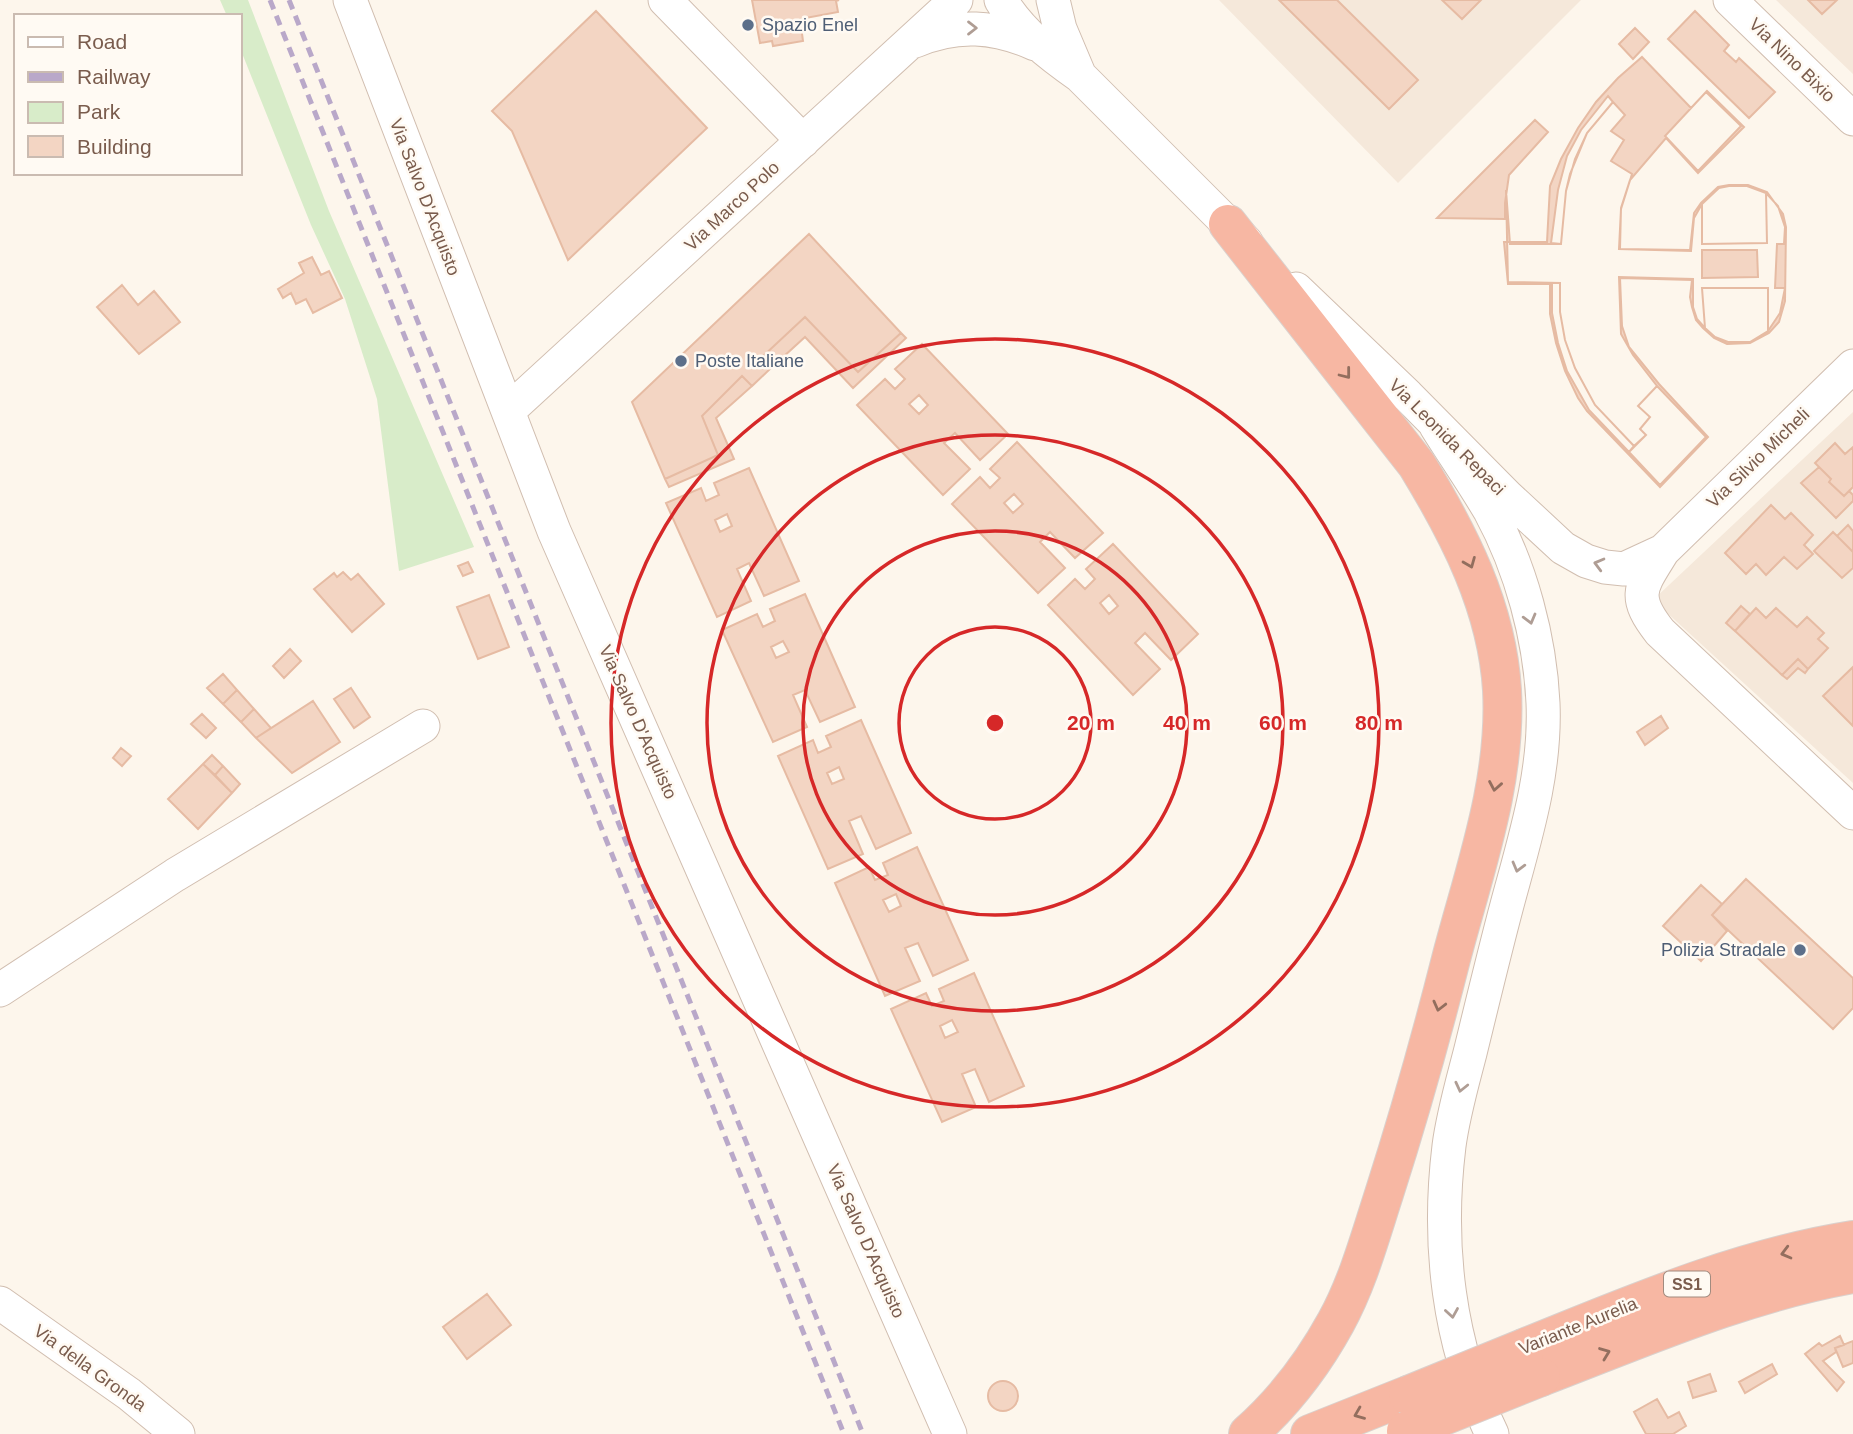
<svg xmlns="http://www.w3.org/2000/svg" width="1853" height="1434" font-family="Helvetica,sans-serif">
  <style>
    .residential { fill: #f5e8da }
    .green { fill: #d8ecc9 }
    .building { fill: #f3d5c3; stroke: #e6bba3; stroke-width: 2; fill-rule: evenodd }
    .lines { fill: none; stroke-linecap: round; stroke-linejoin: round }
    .minor-casing { stroke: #d1beb0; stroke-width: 35 }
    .highway-casing { stroke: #dad1cd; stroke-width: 40 }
    .minor { stroke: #fff; stroke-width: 33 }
    .highway { stroke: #f7b7a3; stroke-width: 38 }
    .rail { stroke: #b9a8c9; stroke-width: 5; stroke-dasharray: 10 7; stroke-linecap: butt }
    .highway-bridge-casing { stroke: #dad1cd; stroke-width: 40; stroke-linecap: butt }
    .highway-bridge { stroke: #f7b7a3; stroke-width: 38 }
    .oneway { stroke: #af9d94 }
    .oneway2 { stroke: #936e5e }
    .ring { fill: none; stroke: #d62828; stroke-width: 3.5 }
    .service-dot { fill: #5c6f8a; stroke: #fffaf3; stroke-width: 2.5 }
    .labels { text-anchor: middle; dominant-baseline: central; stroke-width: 5; stroke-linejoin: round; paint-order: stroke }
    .shield { fill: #fffaf3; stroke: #a28b7f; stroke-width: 2 }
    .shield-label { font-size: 16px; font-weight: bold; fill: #7a5c4d }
    .service-label { font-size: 18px; fill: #4e5e75; stroke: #fffaf3; text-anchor: start }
    .street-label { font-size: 18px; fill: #7a5c4d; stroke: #fffaf3 }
    .centre { fill: #d62828; stroke: #fffaf3; stroke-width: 3.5 }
    .ring-label { font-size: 21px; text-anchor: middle; font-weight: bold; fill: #d62828; stroke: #fffaf3; stroke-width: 5; stroke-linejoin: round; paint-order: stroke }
  </style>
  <rect width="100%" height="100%" fill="#fdf6ec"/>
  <path class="residential" d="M 1219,0 L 1581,0 L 1398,183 Z
    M 1776,0 L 1853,0 L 1853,74 Z
    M 1853,412 L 1853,783 L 1653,600 Z"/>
  <path class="green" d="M 220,0 L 248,0 L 329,211 L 474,547 L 399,571 L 377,399 L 345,299 L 311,225 L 240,48 L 240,16 L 227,16 Z"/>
  <path class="building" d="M 752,0 L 839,0 L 836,1 L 838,12 L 800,19 L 803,41 L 773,46 L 772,41 L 760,43 Z
    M 1279,0 L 1337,0 L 1418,80 L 1389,109 Z
    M 1442,0 L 1481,0 L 1462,19 Z
    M 1808,0 L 1837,0 L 1822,14 Z
    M 596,11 L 707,128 L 568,260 L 512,131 L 492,111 Z
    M 1695,11 L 1729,45 L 1724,51 L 1736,62 L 1739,58 L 1775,92 L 1749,118 L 1668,39 Z
    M 1635,28 L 1649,42 L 1633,59 L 1619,44 Z
    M 1642,57 L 1691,108 L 1707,91 L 1744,127 L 1698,173 L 1666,138 L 1630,180 L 1621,208 L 1620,249 L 1690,250 L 1694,213 L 1701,203 L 1718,187 L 1729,185 L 1748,185 L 1767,192 L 1783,214 L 1786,227 L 1785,301 L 1779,322 L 1769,333 L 1750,343 L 1727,344 L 1714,338 L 1703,328 L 1696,320 L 1692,307 L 1690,297 L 1692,280 L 1620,278 L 1622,326 L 1629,347 L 1659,384 L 1708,437 L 1660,487 L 1587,411 L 1578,398 L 1565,371 L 1556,343 L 1550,314 L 1550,284 L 1508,284 L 1504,242 L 1547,242 L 1550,186 L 1561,159 L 1578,128 L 1596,102 L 1618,78 Z
    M 1706,92 L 1741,126 L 1698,171 L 1665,136 Z
    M 1608,96 L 1613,102 L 1587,133 L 1570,174 L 1566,191 L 1561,244 L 1551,243 L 1558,190 L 1567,156 L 1581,130 Z
    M 1613,102 L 1625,115 L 1611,131 L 1624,140 L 1611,161 L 1632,174 L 1621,209 L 1619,249 L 1691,251 L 1694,218 L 1702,204 L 1702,244 L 1767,243 L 1766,193 L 1778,206 L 1785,227 L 1784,244 L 1777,244 L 1775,288 L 1785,288 L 1780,313 L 1768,331 L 1768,288 L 1702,288 L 1705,328 L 1697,319 L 1693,307 L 1693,279 L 1619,277 L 1621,334 L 1633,355 L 1657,386 L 1638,406 L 1650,417 L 1640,429 L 1646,435 L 1634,446 L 1595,405 L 1575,368 L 1565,340 L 1560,312 L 1560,283 L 1508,282 L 1506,190 L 1510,244 L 1561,244 L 1566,191 L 1575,159 L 1587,133 ZM 1702,250 L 1757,250 L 1758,277 L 1702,278 Z
    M 1535,120 L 1548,132 L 1509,175 L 1505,203 L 1505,219 L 1437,218 Z
    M 1729,186 L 1747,186 L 1766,193 L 1767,243 L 1702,244 L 1702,204 L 1719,188 Z
    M 809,234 L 901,333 L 858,372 L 805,317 L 761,358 L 771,368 L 752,386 L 742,376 L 702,416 L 718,455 L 665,479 L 632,402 Z
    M 312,257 L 321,275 L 329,271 L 342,298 L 313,313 L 306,299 L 296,304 L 291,293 L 283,298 L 278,289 L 304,273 L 299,263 Z
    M 1552,283 L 1560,283 L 1560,312 L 1565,340 L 1575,368 L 1595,405 L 1634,446 L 1629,452 L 1589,410 L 1567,371 L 1558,343 L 1552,313 Z
    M 122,285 L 138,305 L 154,291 L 180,322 L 139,354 L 97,307 Z
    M 1702,288 L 1768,288 L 1768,331 L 1750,342 L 1728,342 L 1715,337 L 1705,328 Z
    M 805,317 L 858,372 L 901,333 L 906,338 L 853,388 L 805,337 L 771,368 L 761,358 Z
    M 922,344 L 1008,434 L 980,460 L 955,433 L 944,443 L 970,469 L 943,495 L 857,405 L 885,379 L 895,389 L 905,379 L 895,369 ZM 919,395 L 928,405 L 919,414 L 909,404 Z
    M 742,376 L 752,386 L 716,418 L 734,459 L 669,487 L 665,479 L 718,455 L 702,416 Z
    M 1657,386 L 1706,437 L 1660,485 L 1629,452 L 1646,435 L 1640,429 L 1650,417 L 1638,406 Z
    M 1017,442 L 1103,533 L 1075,558 L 1050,532 L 1040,542 L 1065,568 L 1038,593 L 952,504 L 980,477 L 990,488 L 1000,478 L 990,469 ZM 1014,494 L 1023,504 L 1013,513 L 1004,503 Z
    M 1835,443 L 1845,454 L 1853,447 L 1853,487 L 1844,496 L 1829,482 L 1831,479 L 1815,463 Z
    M 1819,467 L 1831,479 L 1829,482 L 1844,496 L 1849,491 L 1853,495 L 1853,501 L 1836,518 L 1801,483 Z
    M 749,468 L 799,581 L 764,596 L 749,563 L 737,569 L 751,601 L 717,617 L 666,503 L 701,488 L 706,501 L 719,495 L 714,483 ZM 727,514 L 732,526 L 720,532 L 715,520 Z
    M 1771,505 L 1785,519 L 1791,513 L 1813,535 L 1804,545 L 1813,554 L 1797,569 L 1784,557 L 1766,575 L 1756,564 L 1746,574 L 1725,553 Z
    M 1848,525 L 1853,531 L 1853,552 L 1837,536 Z
    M 1833,532 L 1853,552 L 1853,568 L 1842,578 L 1814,551 Z
    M 1113,544 L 1198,634 L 1171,660 L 1145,633 L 1135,643 L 1160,669 L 1133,695 L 1048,605 L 1075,579 L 1085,589 L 1095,579 L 1086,569 ZM 1109,595 L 1118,606 L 1109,614 L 1100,603 Z
    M 468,562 L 473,572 L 463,576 L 458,566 Z
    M 343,572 L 351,580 L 358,574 L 384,604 L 352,632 L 314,589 L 334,573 L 337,577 Z
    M 805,594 L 855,707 L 820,722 L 805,690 L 793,695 L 807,727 L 773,742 L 722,630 L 757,614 L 763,627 L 775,621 L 770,609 ZM 783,641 L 789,652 L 776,658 L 771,647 Z
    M 489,595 L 509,647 L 478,659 L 457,607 Z
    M 1741,606 L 1750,614 L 1735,631 L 1726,623 Z
    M 1756,608 L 1766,618 L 1776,608 L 1797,627 L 1807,617 L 1824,633 L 1818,639 L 1828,648 L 1808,669 L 1798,659 L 1782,675 L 1735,631 Z
    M 290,649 L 301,661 L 284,678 L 273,666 Z
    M 1798,659 L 1808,669 L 1805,673 L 1798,668 L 1787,679 L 1782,675 Z
    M 1853,667 L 1853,726 L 1823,696 Z
    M 223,674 L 237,690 L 223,704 L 207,688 Z
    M 351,688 L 370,717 L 354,728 L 334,699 Z
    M 237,690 L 254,709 L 241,722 L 223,704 Z
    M 313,701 L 340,742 L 292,773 L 256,738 Z
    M 254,709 L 271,728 L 256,738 L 241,722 Z
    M 202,714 L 216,728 L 206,738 L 191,724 Z
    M 1661,716 L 1668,728 L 1645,745 L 1637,732 Z
    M 861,720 L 911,833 L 876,849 L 861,816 L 849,821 L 863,854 L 828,869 L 778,756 L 813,740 L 818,753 L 831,747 L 826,736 ZM 839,767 L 844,779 L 832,784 L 827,773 Z
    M 121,748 L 131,756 L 122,766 L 113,758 Z
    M 212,755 L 223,766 L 215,775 L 203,764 Z
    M 203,764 L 232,793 L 198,829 L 168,799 Z
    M 223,766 L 240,784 L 232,793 L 215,775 Z
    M 917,847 L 968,960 L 933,976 L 918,943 L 905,948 L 920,981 L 885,996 L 835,883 L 869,867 L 875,880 L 888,875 L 883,863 ZM 896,894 L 901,906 L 889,912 L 883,900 Z
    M 1746,879 L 1853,978 L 1853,1008 L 1833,1029 L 1712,915 Z
    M 1701,885 L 1722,904 L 1712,915 L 1727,931 L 1701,961 L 1663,926 Z
    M 974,973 L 1024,1086 L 989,1102 L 975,1069 L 962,1074 L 976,1107 L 942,1122 L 891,1009 L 926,993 L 932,1006 L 944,1001 L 939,989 ZM 952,1020 L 958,1032 L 945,1038 L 940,1026 Z
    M 487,1294 L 511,1325 L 467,1359 L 443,1327 Z
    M 1840,1336 L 1844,1345 L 1835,1348 L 1836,1352 L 1823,1361 L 1844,1382 L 1837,1391 L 1805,1354 L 1819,1343 L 1822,1346 Z
    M 1853,1341 L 1853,1363 L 1843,1367 L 1835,1348 Z
    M 1772,1364 L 1777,1374 L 1745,1393 L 1739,1382 Z
    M 1710,1374 L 1716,1391 L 1693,1398 L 1688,1382 Z
    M988 1396a15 15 0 1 1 30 0a15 15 0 1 1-30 0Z
    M 1657,1399 L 1668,1418 L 1679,1412 L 1686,1426 L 1673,1434 L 1646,1434 L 1634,1412 Z"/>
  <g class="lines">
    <g class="minor-casing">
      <path id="minor" d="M 350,0 L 554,531 L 950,1434
        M 665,0 L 803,141
        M 1001,0 C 1020,32 1050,55 1080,76 L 1246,242
        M 1053,0 L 1060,29 L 1079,74
        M 1730,0 L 1853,119
        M 915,41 C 957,23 995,26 1035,44
        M 1296,289 L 1408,396 L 1507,496 L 1563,548 L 1586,561 L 1605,567 L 1624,569 L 1663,551
        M 1853,366 L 1663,551 C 1641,587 1631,595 1660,632 L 1853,813
        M 508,411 L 956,0
        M 1436,426 C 1454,455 1473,482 1490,511 C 1521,568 1540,638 1543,703 C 1546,773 1525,838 1507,905 C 1494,954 1482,1004 1470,1053 C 1462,1084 1453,1115 1449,1146 C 1437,1244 1448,1344 1492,1434
        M 0,990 L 175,875 L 423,726
        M 0,1303 L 129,1394 L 178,1434"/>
    </g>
    <g class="highway-casing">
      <path id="highway" d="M 1228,224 L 1417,465 C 1459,534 1497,607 1502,690 C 1507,782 1474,871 1451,959 C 1431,1038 1409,1116 1384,1194 C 1370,1237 1358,1282 1336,1322 C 1313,1364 1284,1402 1248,1434
        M 1526,1347 C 1633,1304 1739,1258 1853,1240
        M 1541,1377 C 1643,1338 1745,1293 1853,1274
        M 1310,1434 L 1408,1395"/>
    </g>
    <use href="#minor" class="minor"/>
    <use href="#highway" class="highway"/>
    <path class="rail" d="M 270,0 L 844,1434
      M 289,0 L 863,1434"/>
    <g class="highway-bridge-casing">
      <path id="highway-bridge" d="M 1408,1395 L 1526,1347
        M 1406,1431 L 1541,1377"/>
    </g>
    <use href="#highway-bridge" class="highway-bridge"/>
  </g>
  <defs><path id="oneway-chevron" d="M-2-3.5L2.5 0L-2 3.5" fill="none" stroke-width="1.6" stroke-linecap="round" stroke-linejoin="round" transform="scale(1.75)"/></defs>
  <g class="oneway">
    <use href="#oneway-chevron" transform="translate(972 28)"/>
    <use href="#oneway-chevron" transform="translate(1599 564) rotate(-165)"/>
    <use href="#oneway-chevron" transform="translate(1530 619) rotate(75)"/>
    <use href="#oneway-chevron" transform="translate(1518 867) rotate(105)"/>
    <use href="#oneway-chevron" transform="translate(1461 1087) rotate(103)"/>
    <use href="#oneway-chevron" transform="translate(1452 1313) rotate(81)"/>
  </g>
  <g class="oneway2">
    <use href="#oneway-chevron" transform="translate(1346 374) rotate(52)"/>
    <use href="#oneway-chevron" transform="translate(1470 563) rotate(68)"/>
    <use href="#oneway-chevron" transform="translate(1495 786) rotate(100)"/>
    <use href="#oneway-chevron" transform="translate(1439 1006) rotate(104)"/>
    <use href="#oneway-chevron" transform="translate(1786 1253) rotate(165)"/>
    <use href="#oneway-chevron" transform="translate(1605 1353) rotate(-21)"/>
    <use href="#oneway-chevron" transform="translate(1359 1414) rotate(158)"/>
  </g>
  <g class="ring">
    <circle cx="995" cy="723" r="96"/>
    <circle cx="995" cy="723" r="192"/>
    <circle cx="995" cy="723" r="288"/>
    <circle cx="995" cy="723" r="384"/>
  </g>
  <g class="service-dot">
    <circle cx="748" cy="25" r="7"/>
    <circle cx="681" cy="361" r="7"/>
    <circle cx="1800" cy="950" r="7"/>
  </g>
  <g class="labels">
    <rect class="shield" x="1664" y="1271.5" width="46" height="25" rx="5"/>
    <g class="shield-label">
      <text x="1687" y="1284">SS1</text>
    </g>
    <g class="service-label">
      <text x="762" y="25">Spazio Enel</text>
      <text x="695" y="361">Poste Italiane</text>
      <text x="1786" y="950" text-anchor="end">Polizia Stradale</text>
    </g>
    <g class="street-label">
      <text transform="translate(1792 60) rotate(44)">Via Nino Bixio</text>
      <text transform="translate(425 197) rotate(69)">Via Salvo D'Acquisto</text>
      <text transform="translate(732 206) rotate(-43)">Via Marco Polo</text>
      <text transform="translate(1447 437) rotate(45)">Via Leonida Repaci</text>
      <text transform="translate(1758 458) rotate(-44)">Via Silvio Micheli</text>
      <text transform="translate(638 722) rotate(66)">Via Salvo D'Acquisto</text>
      <text transform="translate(866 1241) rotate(66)">Via Salvo D'Acquisto</text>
      <text transform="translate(1578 1326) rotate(-22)">Variante Aurelia</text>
      <text transform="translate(90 1368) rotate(36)">Via della Gronda</text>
    </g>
  </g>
  <circle cx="995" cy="723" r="10" class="centre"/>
  <g class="ring-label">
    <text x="1091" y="730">20 m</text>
    <text x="1187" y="730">40 m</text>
    <text x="1283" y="730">60 m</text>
    <text x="1379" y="730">80 m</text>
  </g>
  <rect x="14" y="14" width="228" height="161" fill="#fffaf3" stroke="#cabbb1" stroke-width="2"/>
  <rect x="28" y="37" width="35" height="10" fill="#ffffff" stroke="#cabbb1" stroke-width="2"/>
  <text x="77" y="49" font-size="21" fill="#7a5c4d">Road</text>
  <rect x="28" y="72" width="35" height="10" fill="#b9a8c9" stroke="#cabbb1" stroke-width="2"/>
  <text x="77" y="84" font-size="21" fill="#7a5c4d">Railway</text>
  <rect x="28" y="102" width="35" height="21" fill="#d8ecc9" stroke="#cabbb1" stroke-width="2"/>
  <text x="77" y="119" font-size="21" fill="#7a5c4d">Park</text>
  <rect x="28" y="136" width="35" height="21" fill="#f3d5c3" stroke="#cabbb1" stroke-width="2"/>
  <text x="77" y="154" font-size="21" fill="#7a5c4d">Building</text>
</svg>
